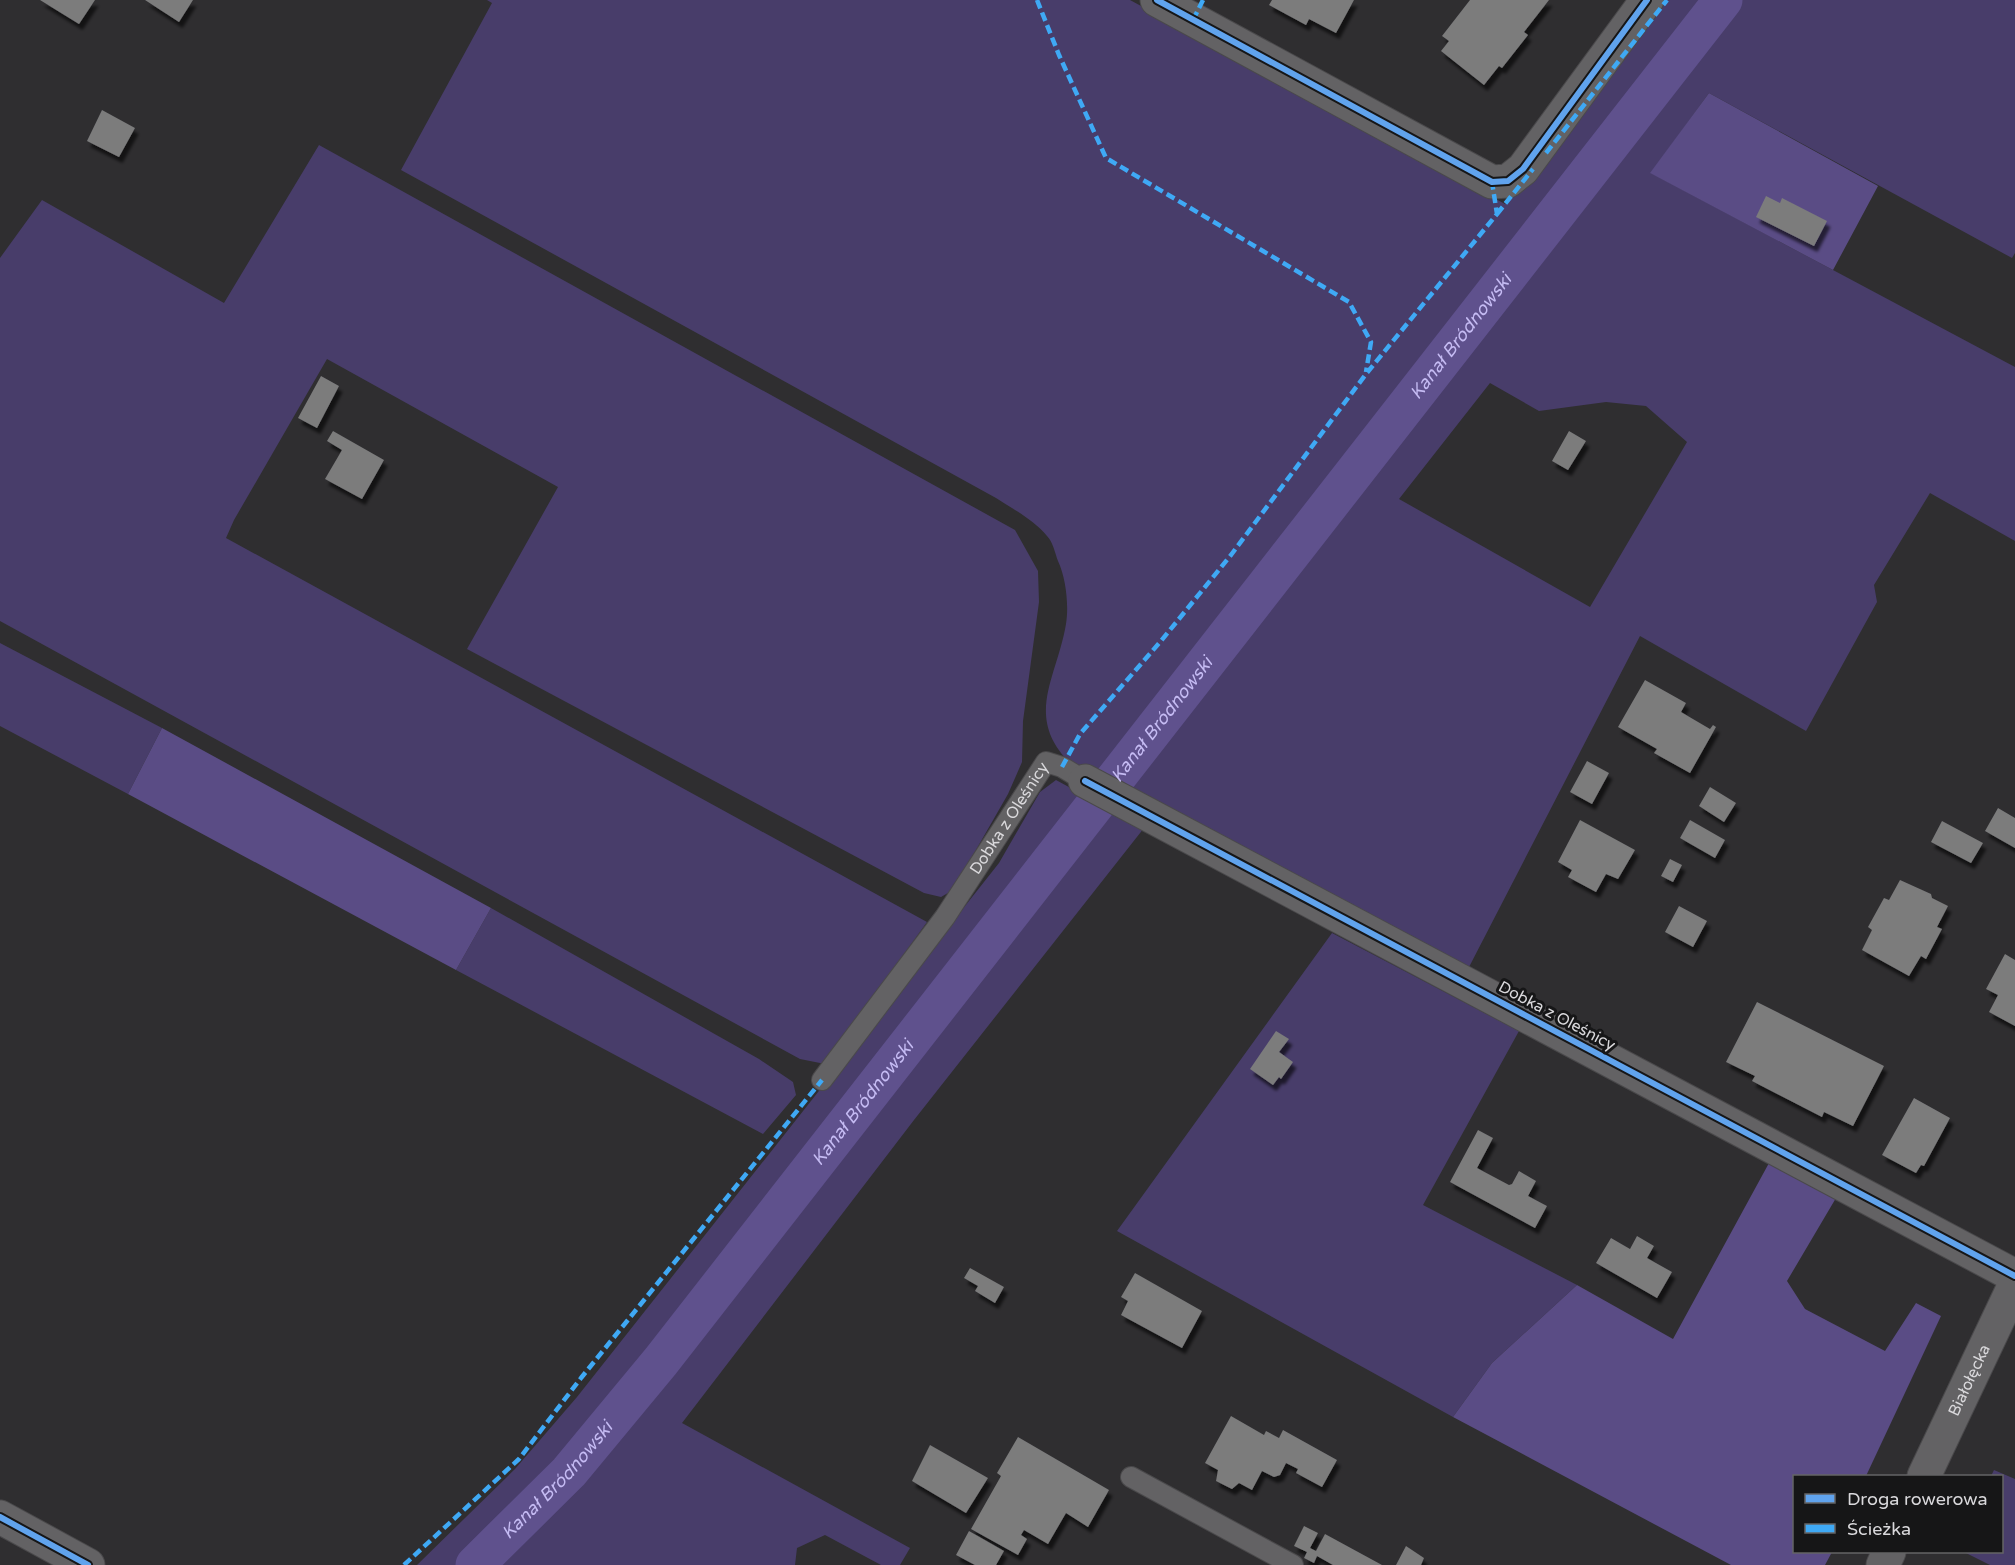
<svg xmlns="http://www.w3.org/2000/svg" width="2015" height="1565" font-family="'Varela Round',sans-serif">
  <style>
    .green { fill: #483d6a; fill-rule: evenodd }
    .forest { fill: #5a4c85 }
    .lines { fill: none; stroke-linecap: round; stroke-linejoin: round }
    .canal { stroke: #5f518d; stroke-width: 39 }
    .building { fill: #7b7b7c; filter: url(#shadow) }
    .service-casing { stroke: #4a494b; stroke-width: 22 }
    .minor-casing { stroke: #4a494b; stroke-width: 35 }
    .tertiary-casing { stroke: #4a494b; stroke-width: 35 }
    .service { stroke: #636264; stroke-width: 20 }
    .minor { stroke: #636264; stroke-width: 33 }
    .tertiary { stroke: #636264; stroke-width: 33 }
    .quiet { stroke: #3fa9f5; stroke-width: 4.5; stroke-dasharray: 9 4.5; stroke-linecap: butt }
    .cycleway-casing { stroke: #161617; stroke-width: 10 }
    .cycleway { stroke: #60a3ed; stroke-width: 6 }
    .labels { text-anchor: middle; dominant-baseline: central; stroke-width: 6; stroke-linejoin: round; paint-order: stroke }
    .street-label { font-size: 16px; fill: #d9d8db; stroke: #161617 }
    .water-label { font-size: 18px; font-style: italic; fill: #c5bbf3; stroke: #161617 }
  </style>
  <defs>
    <filter id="shadow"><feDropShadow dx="3.5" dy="6" stdDeviation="1.5" flood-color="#0009"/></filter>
  </defs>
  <rect width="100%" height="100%" fill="#2f2e30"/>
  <path class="green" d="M 487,0 L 1130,0 L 1505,204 L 1661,0 L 2015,0 L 2015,253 L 2012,258 L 1709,93 L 1651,173 L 2015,367 L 2015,541 L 1930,493 L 1874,585 L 1877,602 L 1806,731 L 1640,636 L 1468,969 L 1071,764 C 1023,717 1057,678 1066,624 C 1069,605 1066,578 1058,561 C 1055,553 1053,542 1047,536 C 1034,520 1013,509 996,498 L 401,170 L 492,3 ZM 1490,383 L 1539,411 L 1606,402 L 1646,406 L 1687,442 L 1590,607 L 1399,499 Z
    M 319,145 L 1015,530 L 1038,571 L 1039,602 L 1023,721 L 1022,762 L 1008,794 L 953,890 L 941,897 L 924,893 L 467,649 L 558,487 L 327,359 L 234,520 L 226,538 L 927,922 L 825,1064 L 800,1059 L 0,621 L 0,258 L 42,200 L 224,303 Z
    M 0,643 L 162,728 L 128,794 L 0,726 Z
    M 1056,780 L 1144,828 L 914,1120 L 682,1423 L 910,1548 L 900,1565 L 881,1565 L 825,1535 L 797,1548 L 795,1565 L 417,1565 L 515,1469 L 577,1397 L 999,863 L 1040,792 Z
    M 491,908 L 759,1059 L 793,1082 L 796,1095 L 763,1134 L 456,970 Z
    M 1332,933 L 1519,1031 L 1423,1205 L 1577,1285 L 1492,1363 L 1453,1417 L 1117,1231 Z
    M 1994,1470 L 2015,1479 L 2015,1565 L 1990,1565 L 1964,1552 L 2002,1552 L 2002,1476 L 1991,1476 Z"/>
  <path class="forest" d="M 1709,93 L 1878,186 L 1833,270 L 1650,173 Z
    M 162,728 L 491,908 L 456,970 L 128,794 Z
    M 1769,1163 L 1836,1198 L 1787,1281 L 1805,1309 L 1885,1351 L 1916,1303 L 1941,1316 L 1866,1476 L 1794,1476 L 1794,1552 L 1832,1552 L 1825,1565 L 1731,1565 L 1453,1417 L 1492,1363 L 1577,1285 L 1673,1339 Z"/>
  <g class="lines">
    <path class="canal" id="s1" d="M 475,1565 L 569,1472 L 661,1361 L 1723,0"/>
  </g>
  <path class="building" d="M 40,0 L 95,0 L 79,24 Z
    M 145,0 L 193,0 L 179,22 Z
    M 1272,0 L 1354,0 L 1336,33 L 1309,19 L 1306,25 L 1269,5 Z
    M 1470,0 L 1549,0 L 1524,32 L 1528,35 L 1502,68 L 1499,66 L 1484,85 L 1441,51 L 1449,41 L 1442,36 Z
    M 102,110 L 135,128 L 119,157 L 87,141 Z
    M 1766,196 L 1780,203 L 1782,198 L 1827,221 L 1814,246 L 1756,217 Z
    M 321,376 L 339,386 L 317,428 L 298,418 Z
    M 333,431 L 384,460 L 362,499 L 325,479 L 342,450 L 327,441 Z
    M 1569,431 L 1586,441 L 1568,470 L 1552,461 Z
    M 1645,680 L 1686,703 L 1681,712 L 1710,729 L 1713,725 L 1716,727 L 1690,773 L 1654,753 L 1657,749 L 1618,727 Z
    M 1587,761 L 1609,773 L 1592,804 L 1570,792 Z
    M 1710,787 L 1736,803 L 1724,822 L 1699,806 Z
    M 1998,808 L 2015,818 L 2015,848 L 1985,831 Z
    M 1580,820 L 1635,850 L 1618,879 L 1606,874 L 1596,892 L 1568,877 L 1572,870 L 1558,862 Z
    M 1690,820 L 1725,840 L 1715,858 L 1680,838 Z
    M 1942,821 L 1983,843 L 1971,863 L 1931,842 Z
    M 1670,859 L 1682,865 L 1673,882 L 1661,876 Z
    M 1900,880 L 1931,894 L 1932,898 L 1948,906 L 1937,927 L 1942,929 L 1926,959 L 1921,956 L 1909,976 L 1862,950 L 1872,930 L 1868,927 L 1884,898 L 1889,900 Z
    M 1679,906 L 1707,921 L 1693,947 L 1665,932 Z
    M 2005,954 L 2015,960 L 2015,1026 L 1989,1012 L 1998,995 L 1986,989 Z
    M 1757,1002 L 1884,1066 L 1853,1126 L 1824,1112 L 1822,1117 L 1752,1081 L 1755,1076 L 1726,1062 Z
    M 1276,1031 L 1289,1039 L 1279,1052 L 1293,1062 L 1281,1079 L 1279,1077 L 1273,1085 L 1250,1069 Z
    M 1914,1098 L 1950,1118 L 1924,1166 L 1921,1165 L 1916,1173 L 1882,1155 Z
    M 1478,1130 L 1493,1138 L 1477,1168 L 1509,1185 L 1512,1184 L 1519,1171 L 1536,1181 L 1528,1196 L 1547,1206 L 1535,1228 L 1450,1182 Z
    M 1637,1236 L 1654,1246 L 1647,1258 L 1672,1272 L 1657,1298 L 1596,1263 L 1611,1238 L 1630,1249 Z
    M 970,1268 L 1004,1287 L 995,1303 L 975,1291 L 978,1286 L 964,1278 Z
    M 1135,1273 L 1202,1311 L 1182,1348 L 1121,1315 L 1128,1301 L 1121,1297 Z
    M 1231,1416 L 1264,1435 L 1266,1431 L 1279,1438 L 1283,1430 L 1337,1460 L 1322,1487 L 1296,1473 L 1298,1469 L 1286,1463 L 1280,1475 L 1274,1477 L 1262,1471 L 1252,1490 L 1239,1483 L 1232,1489 L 1216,1481 L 1218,1470 L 1205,1463 Z
    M 1018,1437 L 1109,1490 L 1088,1527 L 1066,1513 L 1048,1544 L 1024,1530 L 1021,1535 L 1027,1539 L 1018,1555 L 971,1529 L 1001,1476 L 997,1473 Z
    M 930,1445 L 988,1478 L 966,1513 L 912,1481 Z
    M 1304,1526 L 1318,1533 L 1310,1548 L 1316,1551 L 1325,1534 L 1382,1565 L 1333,1565 L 1317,1556 L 1314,1563 L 1304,1558 L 1307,1552 L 1294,1546 Z
    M 969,1531 L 1004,1551 L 996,1565 L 975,1565 L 956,1555 Z
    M 1406,1546 L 1424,1558 L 1421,1565 L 1396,1565 Z"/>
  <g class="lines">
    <g class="service-casing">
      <g id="service">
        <path id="s2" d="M 822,1080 L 945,917 L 1046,762 L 1062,767 L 1085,781"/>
        <path d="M 1131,1477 L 1293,1565"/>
      </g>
    </g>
    <g class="minor-casing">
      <path id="minor" d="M 1157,0 L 1492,182 L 1508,181 L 1523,169 L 1647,0
        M 1085,781 L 2015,1276
        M 0,1517 L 88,1565"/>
    </g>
    <g class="tertiary-casing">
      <g id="tertiary">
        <path id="s3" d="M 1924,1476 L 2015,1284"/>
        <path d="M 1883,1565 L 1889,1552"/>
      </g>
    </g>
    <use href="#service" class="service"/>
    <use href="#minor" class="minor"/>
    <use href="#tertiary" class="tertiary"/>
    <path class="quiet" d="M 1037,0 L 1059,55 L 1106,158 L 1349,302 L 1371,342 L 1366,372
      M 1193,20 L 1203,0
      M 1546,153 L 1667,0
      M 1497,214 L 1533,169
      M 1062,767 L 1080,734 L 1161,641 L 1231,555 L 1366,374 L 1497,214 L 1492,182
      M 404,1565 L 519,1459 L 581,1378 L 822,1080"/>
    <g class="cycleway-casing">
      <path id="cycleway" d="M 1157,0 L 1492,182 L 1508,181 L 1523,169 L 1647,0
        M 1085,781 L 2015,1276
        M 0,1517 L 88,1565"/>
    </g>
    <use href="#cycleway" class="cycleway"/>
  </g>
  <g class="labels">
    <g class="street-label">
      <text stroke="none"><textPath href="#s2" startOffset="322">Dobka z Oleśnicy</textPath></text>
      <text transform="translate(1557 1016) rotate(28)">Dobka z Oleśnicy</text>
      <text stroke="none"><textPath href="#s3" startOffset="106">Białołęcka</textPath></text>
    </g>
    <g class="water-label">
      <text stroke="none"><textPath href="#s1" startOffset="1576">Kanał Bródnowski</textPath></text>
      <text stroke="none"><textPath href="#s1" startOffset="1090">Kanał Bródnowski</textPath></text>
      <text stroke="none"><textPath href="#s1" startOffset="604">Kanał Bródnowski</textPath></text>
      <text stroke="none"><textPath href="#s1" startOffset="118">Kanał Bródnowski</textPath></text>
    </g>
  </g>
  <rect x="1793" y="1475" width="210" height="78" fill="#161617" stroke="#646465" stroke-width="1.5"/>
  <rect x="1805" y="1494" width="30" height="9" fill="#60a3ed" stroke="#646465" stroke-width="1.5"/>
  <text x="1847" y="1505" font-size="18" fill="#d9d8db">Droga rowerowa</text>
  <rect x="1805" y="1524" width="30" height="9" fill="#3fa9f5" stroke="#646465" stroke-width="1.5"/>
  <text x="1847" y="1535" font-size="18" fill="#d9d8db">Ścieżka</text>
</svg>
